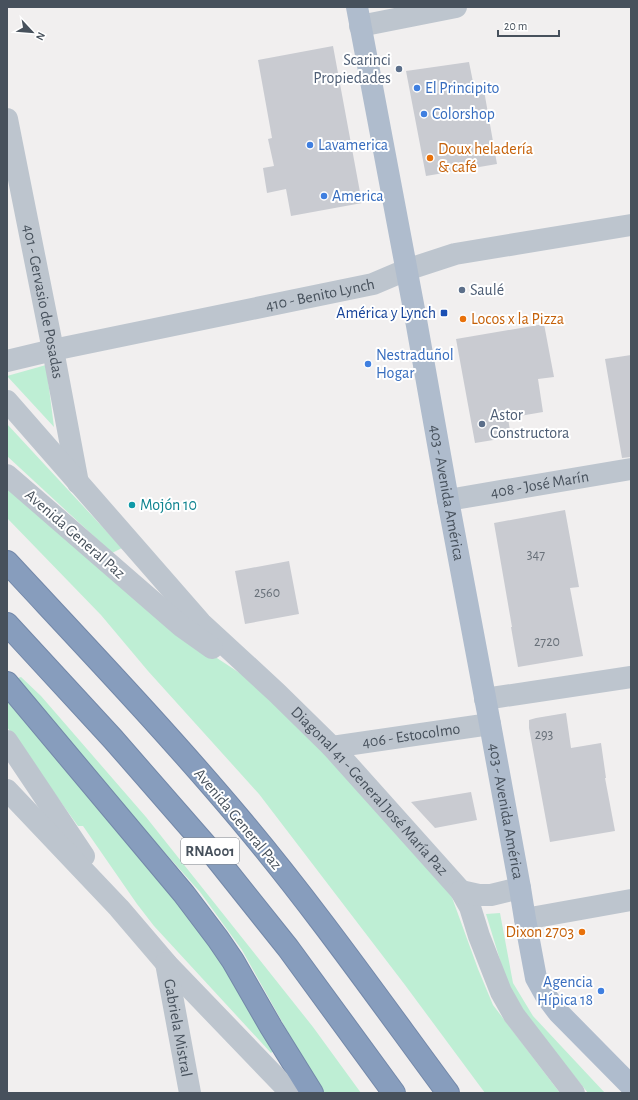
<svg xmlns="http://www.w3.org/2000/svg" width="638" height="1100" font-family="'Alegreya Sans',sans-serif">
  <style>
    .green { fill: #beeed4 }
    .building { fill: #c9cbd1 }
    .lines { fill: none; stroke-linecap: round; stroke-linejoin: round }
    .highway-casing { stroke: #7388a9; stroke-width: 24 }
    .minor { stroke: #bdc5ce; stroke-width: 22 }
    .major { stroke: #afbccd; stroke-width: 22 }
    .highway { stroke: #879dbd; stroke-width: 22 }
    .service-dot { fill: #5c6f8a; stroke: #fff; stroke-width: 1.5 }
    .shop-dot { fill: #3f7fe0; stroke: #fff; stroke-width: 1.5 }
    .food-dot { fill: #e8710a; stroke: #fff; stroke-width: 1.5 }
    .transit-dot { fill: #1a4fb4; stroke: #fff; stroke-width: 1.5 }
    .culture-dot { fill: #0f9aa8; stroke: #fff; stroke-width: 1.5 }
    .labels { text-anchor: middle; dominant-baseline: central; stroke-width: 4; stroke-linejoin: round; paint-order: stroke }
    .number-label { font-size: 14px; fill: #687079 }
    .shield { fill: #fff; stroke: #7e858d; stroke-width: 1 }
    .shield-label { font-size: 15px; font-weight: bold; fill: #47515c }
    .service-label { font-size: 16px; fill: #4e5e75; stroke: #fff; text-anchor: start }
    .shop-label { font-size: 16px; fill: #366cbe; stroke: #fff; text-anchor: start }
    .food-label { font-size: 16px; fill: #c56008; stroke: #fff; text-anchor: start }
    .street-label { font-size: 16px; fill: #47515c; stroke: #fff }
    .transit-label { font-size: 16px; fill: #164399; stroke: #fff; text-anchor: end }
    .culture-label { font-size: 16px; fill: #0d838f; stroke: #fff; text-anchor: start }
  </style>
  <rect width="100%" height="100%" fill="#f1efef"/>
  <path class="green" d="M 46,365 L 54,427 L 7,376 Z
    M 7,424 L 122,548 L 112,553 L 7,456 Z
    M 7,486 L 185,637 L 264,689 L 446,881 L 478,969 L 493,1005 L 560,1093 L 485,1093 L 405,985 L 259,794 L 148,671 L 101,615 L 7,518 Z
    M 21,677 L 41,696 L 146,817 L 313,1027 L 361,1093 L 323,1093 L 309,1070 L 242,950 L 200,892 L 92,771 L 15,679 Z
    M 7,701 L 224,959 L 276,1049 L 271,1053 L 154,926 L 137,904 L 83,826 L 78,826 L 7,727 Z
    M 500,913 L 513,983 L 533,1016 L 605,1093 L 588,1093 L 529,1020 L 507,983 L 486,914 Z"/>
  <path class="building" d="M 333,46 L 362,203 L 291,216 L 286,189 L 267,193 L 263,168 L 274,166 L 268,139 L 272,138 L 258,60 Z
    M 469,62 L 474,87 L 483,85 L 497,164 L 426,176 L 406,71 Z
    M 544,324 L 554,377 L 538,379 L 543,412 L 508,418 L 511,437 L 475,443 L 456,339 Z
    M 631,355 L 631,457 L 622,458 L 605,359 Z
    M 565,510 L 579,587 L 570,588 L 583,656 L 518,667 L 511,627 L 512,627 L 494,523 Z
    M 289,561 L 299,614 L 245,624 L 235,571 Z
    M 566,713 L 571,748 L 601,743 L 606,778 L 605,778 L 615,831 L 550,842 L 529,728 L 529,720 L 536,718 Z
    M 471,792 L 477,820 L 435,828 L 411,802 Z"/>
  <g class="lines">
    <g class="highway-casing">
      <path id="highway" d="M 7,562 C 86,647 166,731 240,819 C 314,907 380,1001 448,1093
        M 7,624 L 113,739 L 209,849 L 288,948 L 394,1093
        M 7,683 L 184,894 L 218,939 L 233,961 L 271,1027 L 312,1093"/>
    </g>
    <g class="minor">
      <path d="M 360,26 L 456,7"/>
      <path id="s1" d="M 7,119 L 53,350 L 78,483"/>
      <path id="s2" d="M 7,361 L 53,350 L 373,284 L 406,270 L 455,254 L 631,225"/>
      <path id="s3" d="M 7,401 L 201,623 L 277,693 L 332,747 L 461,891 L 470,907 L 479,936 L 501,992 L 514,1015 L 574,1093"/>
      <path d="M 7,475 L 181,626 L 212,648"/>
      <path id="s4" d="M 448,500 L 631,469"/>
      <path d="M 485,699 L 631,677"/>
      <path d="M 7,741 L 84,856"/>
      <path id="s5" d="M 332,747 L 490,724"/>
      <path d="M 7,790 L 119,908 L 166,963 L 291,1093"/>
      <path d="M 461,891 L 479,895 L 491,895 L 520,888"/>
      <path d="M 525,919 L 631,900"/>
      <path id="s6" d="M 166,963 L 190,1093"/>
    </g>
    <path class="major" id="s7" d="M 357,7 L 416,320 L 448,500 L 490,724 L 520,888 L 525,919 L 536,978 L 546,996 L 558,1012 L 631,1086"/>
    <use href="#highway" class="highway"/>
  </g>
  <g class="service-dot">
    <circle cx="399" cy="69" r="4"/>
    <circle cx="462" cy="290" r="4"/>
    <circle cx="482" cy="424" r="4"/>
  </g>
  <g class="shop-dot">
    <circle cx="417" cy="88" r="4"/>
    <circle cx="424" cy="114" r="4"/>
    <circle cx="310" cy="145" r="4"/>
    <circle cx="324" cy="196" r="4"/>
    <circle cx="368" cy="364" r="4"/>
    <circle cx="601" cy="991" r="4"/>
  </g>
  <g class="food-dot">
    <circle cx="430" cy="158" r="4"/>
    <circle cx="463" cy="319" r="4"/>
    <circle cx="582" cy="932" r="4"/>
  </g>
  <rect class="transit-dot" x="440" y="309" width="8" height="8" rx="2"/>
  <circle class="culture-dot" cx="132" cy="505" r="4"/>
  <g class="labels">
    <g class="number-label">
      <text x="536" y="555">347</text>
      <text x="267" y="593">2560</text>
      <text x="547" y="642">2720</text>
      <text x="544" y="735">293</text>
    </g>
    <rect class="shield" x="181" y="838" width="58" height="26" rx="3"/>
    <g class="shield-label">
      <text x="210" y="851">RNA001</text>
    </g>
    <g class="service-label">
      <text x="391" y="60" text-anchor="end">Scarinci<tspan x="391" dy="18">Propiedades</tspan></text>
      <text x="470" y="290">Saulé</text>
      <text x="490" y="415">Astor<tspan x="490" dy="18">Constructora</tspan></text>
    </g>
    <g class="shop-label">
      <text x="425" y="88">El Principito</text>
      <text x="432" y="114">Colorshop</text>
      <text x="318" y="145">Lavamerica</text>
      <text x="332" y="196">America</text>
      <text x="376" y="355">Nestraduñol<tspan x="376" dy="18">Hogar</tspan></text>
      <text x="593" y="982" text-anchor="end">Agencia<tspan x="593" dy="18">Hípica 18</tspan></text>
    </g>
    <g class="food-label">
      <text x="438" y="149">Doux heladería<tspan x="438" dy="18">&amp; café</tspan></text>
      <text x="471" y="319">Locos x la Pizza</text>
      <text x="574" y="932" text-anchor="end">Dixon 2703</text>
    </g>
    <g class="street-label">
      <text stroke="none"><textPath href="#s2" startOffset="320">410 - Benito Lynch</textPath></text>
      <text stroke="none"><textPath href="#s1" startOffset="186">401 - Gervasio de Posadas</textPath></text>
      <text stroke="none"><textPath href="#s4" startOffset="93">408 - José Marín</textPath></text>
      <text stroke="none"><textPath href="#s7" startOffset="494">403 - Avenida América</textPath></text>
      <text transform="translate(75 534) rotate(41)">Avenida General Paz</text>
      <text stroke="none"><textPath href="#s5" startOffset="80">406 - Estocolmo</textPath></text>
      <text stroke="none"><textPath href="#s3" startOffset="533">Diagonal 41 - General José María Paz</textPath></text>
      <text stroke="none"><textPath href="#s7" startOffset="818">403 - Avenida América</textPath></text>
      <text transform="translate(238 819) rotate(50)">Avenida General Paz</text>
      <text stroke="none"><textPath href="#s6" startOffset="66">Gabriela Mistral</textPath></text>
    </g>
    <g class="transit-label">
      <text x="436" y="313">América y Lynch</text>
    </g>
    <g class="culture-label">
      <text x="140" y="505">Mojón 10</text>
    </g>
  </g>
  <rect width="638" height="1100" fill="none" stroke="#47515c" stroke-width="16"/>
  <g transform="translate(32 32) rotate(116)" stroke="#ffffff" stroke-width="3" paint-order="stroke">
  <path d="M0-3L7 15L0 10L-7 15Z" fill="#47515c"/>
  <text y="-6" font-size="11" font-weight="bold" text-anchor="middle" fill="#47515c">N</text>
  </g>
  <path d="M498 30v6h61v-6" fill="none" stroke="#47515c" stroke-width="2"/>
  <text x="504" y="30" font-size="12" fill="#47515c" stroke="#ffffff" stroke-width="3" paint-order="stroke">20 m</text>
</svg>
